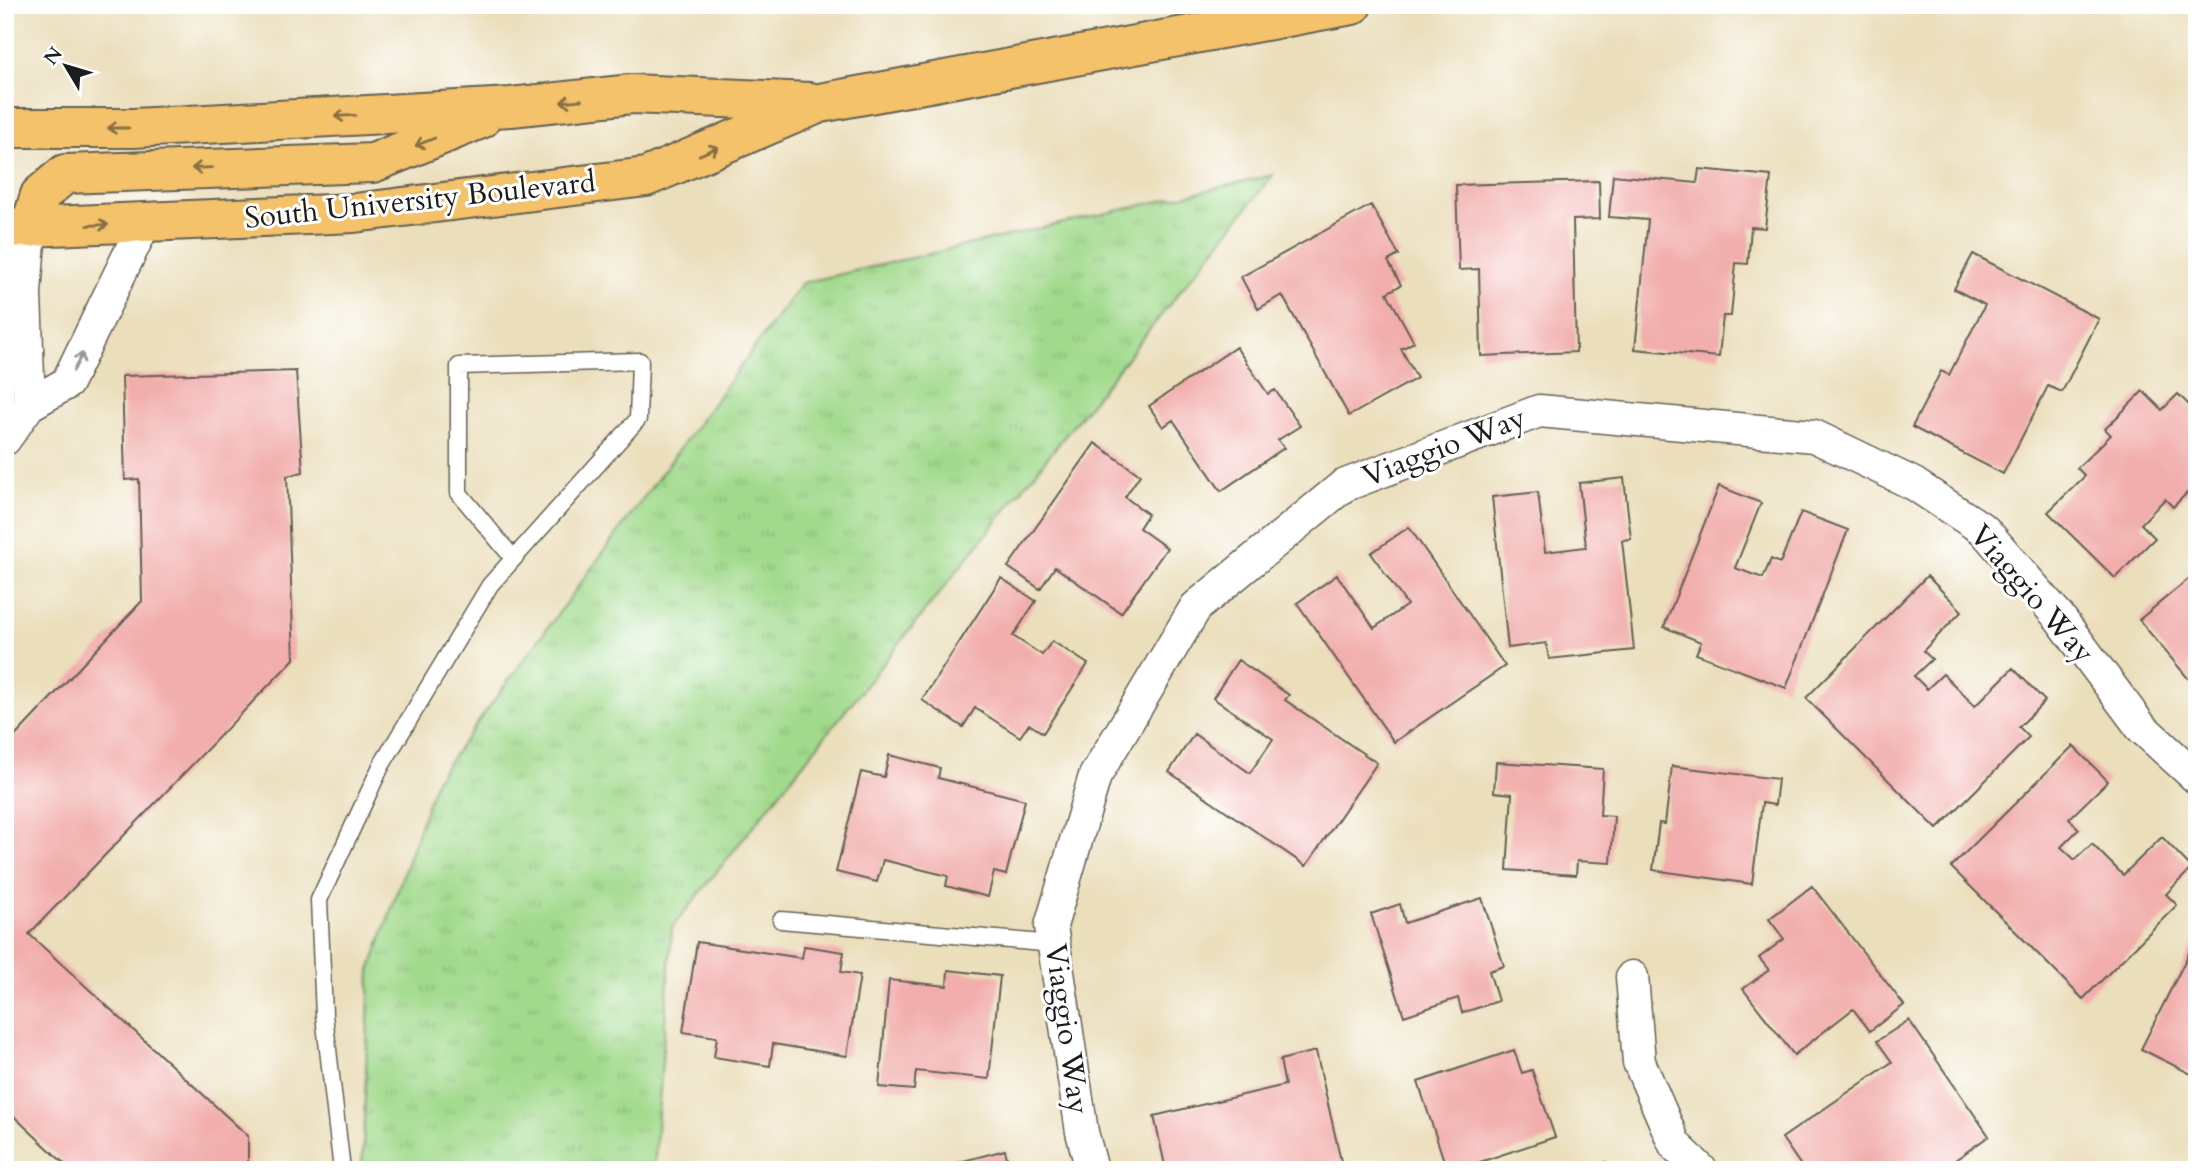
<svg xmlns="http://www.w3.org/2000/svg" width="2202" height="1175" font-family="Cardo,serif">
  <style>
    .grass { fill: url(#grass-tufts); stroke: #5e7b54; stroke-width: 2 }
    .building { fill: #f1aeac }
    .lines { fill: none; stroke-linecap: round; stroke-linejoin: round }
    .service-casing { stroke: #646054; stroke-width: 19 }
    .minor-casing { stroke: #646054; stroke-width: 35 }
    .primary-casing { stroke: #646054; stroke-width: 42 }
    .service { stroke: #fff; stroke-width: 16 }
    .minor { stroke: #fff; stroke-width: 32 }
    .primary { stroke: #f3c26a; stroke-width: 38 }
    .oneway { stroke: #886f43 }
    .oneway2 { stroke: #999 }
    .labels { text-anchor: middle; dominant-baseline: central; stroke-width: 6; stroke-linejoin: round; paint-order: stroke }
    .street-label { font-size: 30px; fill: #1c1c1c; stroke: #fff }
  </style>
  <defs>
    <pattern id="grass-tufts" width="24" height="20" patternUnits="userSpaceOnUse" patternTransform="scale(1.75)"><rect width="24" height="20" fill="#a1da8c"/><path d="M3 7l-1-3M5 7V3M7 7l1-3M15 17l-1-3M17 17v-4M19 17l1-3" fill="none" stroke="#8aba78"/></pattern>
  </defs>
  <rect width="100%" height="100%" fill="#fff"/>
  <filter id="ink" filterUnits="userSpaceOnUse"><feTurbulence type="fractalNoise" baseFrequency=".0143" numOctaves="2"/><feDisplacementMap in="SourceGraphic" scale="14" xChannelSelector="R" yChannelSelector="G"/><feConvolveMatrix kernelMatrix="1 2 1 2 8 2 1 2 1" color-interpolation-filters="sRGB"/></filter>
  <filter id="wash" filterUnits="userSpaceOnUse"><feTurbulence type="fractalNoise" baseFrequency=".00686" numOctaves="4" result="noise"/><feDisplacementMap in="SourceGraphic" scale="28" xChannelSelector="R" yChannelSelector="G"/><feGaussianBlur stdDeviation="1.57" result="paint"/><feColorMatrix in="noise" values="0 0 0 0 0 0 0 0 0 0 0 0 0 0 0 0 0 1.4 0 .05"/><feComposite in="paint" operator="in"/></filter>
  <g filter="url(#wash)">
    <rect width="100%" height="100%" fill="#ebdebb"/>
    <path class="grass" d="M 1273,175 L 672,928 L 654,1170 L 362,1170 L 370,971 L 436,779 L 802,283 Z"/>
    <g id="blocks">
      <path class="building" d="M 1699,169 L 1771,176 L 1765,228 L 1751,227 L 1748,264 L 1736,263 L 1731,316 L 1723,316 L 1719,357 L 1635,349 L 1648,220 L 1609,217 L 1613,175 L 1697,183 Z
        M 1599,181 L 1600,219 L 1573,220 L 1576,352 L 1481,356 L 1479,269 L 1459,270 L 1456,185 Z
        M 1371,205 L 1399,255 L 1388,261 L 1401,285 L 1387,293 L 1414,342 L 1401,349 L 1417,378 L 1349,416 L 1282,295 L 1258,309 L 1241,277 Z
        M 1973,254 L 2099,319 L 2062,392 L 2048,386 L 2003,474 L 1912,427 L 1941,371 L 1949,375 L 1985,305 L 1954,289 Z
        M 1236,347 L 1268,394 L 1275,390 L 1300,426 L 1278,440 L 1284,448 L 1221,491 L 1173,420 L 1163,427 L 1149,406 Z
        M 296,371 L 303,472 L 287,476 L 294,659 L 29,934 L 248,1136 L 248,1170 L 71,1170 L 5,1108 L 5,747 L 142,601 L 139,479 L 125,480 L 122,376 Z
        M 2143,391 L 2162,410 L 2178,394 L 2197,413 L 2197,483 L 2173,507 L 2165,499 L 2141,524 L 2155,538 L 2115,578 L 2048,512 L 2085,476 L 2077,468 L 2111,435 L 2105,429 Z
        M 1095,443 L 1140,475 L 1125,497 L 1148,514 L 1139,528 L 1167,548 L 1121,613 L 1055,567 L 1040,589 L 1008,567 Z
        M 1624,478 L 1631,539 L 1622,540 L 1634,650 L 1549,659 L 1546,643 L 1508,648 L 1492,497 L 1538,492 L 1545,552 L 1586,547 L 1579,483 Z
        M 1719,486 L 1761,503 L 1735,568 L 1763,578 L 1771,559 L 1780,563 L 1801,512 L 1848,530 L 1786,688 L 1696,654 L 1701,642 L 1664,627 Z
        M 1409,527 L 1505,666 L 1394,742 L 1297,603 L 1337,575 L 1374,628 L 1407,605 L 1371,553 Z
        M 2197,572 L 2197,689 L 2139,620 Z
        M 1927,576 L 1962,611 L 1923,651 L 1932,659 L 1914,676 L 1927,689 L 1943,674 L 1975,706 L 2013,668 L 2045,701 L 2019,727 L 2029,737 L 1937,829 L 1806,698 Z
        M 1001,578 L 1036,601 L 1013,636 L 1042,655 L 1052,641 L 1088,664 L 1043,733 L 1029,724 L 1020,737 L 975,708 L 963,727 L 922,700 Z
        M 1238,660 L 1289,695 L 1285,700 L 1377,763 L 1306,866 L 1169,772 L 1194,734 L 1250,773 L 1273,739 L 1213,698 Z
        M 2073,746 L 2108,781 L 2069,819 L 2079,829 L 2061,847 L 2075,860 L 2092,844 L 2123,875 L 2162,837 L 2192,868 L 2166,894 L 2177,905 L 2083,999 L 1951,867 Z
        M 889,755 L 940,768 L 938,778 L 1025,800 L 1006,875 L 994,872 L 988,897 L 946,886 L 948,876 L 883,860 L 877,882 L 836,872 L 861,772 L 884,777 Z
        M 1496,762 L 1603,769 L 1600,815 L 1614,816 L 1611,863 L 1577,861 L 1576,875 L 1507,870 L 1512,794 L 1494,792 Z
        M 1672,766 L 1778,779 L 1775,805 L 1762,803 L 1752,884 L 1653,870 L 1659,823 L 1665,824 Z
        M 1812,886 L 1904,1005 L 1870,1031 L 1853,1009 L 1794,1055 L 1743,989 L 1769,970 L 1759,958 L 1784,939 L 1769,919 Z
        M 1482,898 L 1504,966 L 1489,971 L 1498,1001 L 1462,1013 L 1458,998 L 1404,1016 L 1371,914 L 1400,904 L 1405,923 Z
        M 2197,937 L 2197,1077 L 2141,1049 Z
        M 697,942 L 802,958 L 804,946 L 844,952 L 841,972 L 860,975 L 847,1056 L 773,1044 L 770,1066 L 714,1057 L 717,1037 L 683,1032 Z
        M 948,970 L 1000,976 L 989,1079 L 916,1071 L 914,1090 L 879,1087 L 889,980 L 947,986 Z
        M 1909,1020 L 1989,1136 L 1941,1170 L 1910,1170 L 1907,1165 L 1901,1170 L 1804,1170 L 1782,1138 L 1892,1062 L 1877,1041 Z
        M 1514,1050 L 1522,1073 L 1532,1070 L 1555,1137 L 1477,1163 L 1479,1170 L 1447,1170 L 1418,1082 Z
        M 1316,1051 L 1343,1170 L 1166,1170 L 1154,1116 L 1285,1085 L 1280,1060 Z
        M 1005,1150 L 1010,1170 L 934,1170 L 933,1169 Z
        M 1606,1162 L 1614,1170 L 1598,1170 Z"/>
    </g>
  </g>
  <g filter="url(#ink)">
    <use href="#blocks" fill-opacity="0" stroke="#646054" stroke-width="2"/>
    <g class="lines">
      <g class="service-casing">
        <path id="service" d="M 781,920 L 1054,944
          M 342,1170 L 324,1015 L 319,900 L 381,766 L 490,585 L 638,419 L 640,361 L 459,366 L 459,493 L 513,558"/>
      </g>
      <g class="minor-casing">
        <path id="minor" d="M 29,405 L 25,293 L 30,228
          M 5,439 L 29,405 L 67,383 L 144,224
          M 1632,977 L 1639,1062 L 1675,1145 L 1701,1170
          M 1092,1170 L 1082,1132 L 1051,926 L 1095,776 L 1196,607 L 1343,486 L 1539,411 L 1814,436 L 1914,484 L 1984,530 L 2059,617 L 2141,727 L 2197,778"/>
      </g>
      <g class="primary-casing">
        <path id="primary" d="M 5,128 L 134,128 L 511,107 L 632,94 L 810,102
          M 5,228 L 354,213 L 646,177 L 820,103 L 1352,5
          M 30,228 L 40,195 L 65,174 L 373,163 L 481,119"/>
      </g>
      <use href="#service" class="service"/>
      <use href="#minor" class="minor"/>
      <use href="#primary" class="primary"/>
    </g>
    <defs><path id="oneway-shaft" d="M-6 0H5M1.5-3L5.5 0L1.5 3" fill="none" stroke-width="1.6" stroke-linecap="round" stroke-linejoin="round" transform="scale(1.75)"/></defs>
    <g class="oneway">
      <use href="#oneway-shaft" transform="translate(571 101) rotate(174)"/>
      <use href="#oneway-shaft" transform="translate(345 116) rotate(177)"/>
      <use href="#oneway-shaft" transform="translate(118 128) rotate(-180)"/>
      <use href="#oneway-shaft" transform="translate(425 142) rotate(158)"/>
      <use href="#oneway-shaft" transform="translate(709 151) rotate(-23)"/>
      <use href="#oneway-shaft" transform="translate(202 168) rotate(178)"/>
      <use href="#oneway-shaft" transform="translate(98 225) rotate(-2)"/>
    </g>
    <use class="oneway2" href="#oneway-shaft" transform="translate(78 362) rotate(-62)"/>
  </g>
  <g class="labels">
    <g class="street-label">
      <text transform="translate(420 200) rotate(-6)">South University Boulevard</text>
      <text transform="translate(1444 447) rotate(-21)">Viaggio Way</text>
      <text transform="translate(2032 594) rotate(49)">Viaggio Way</text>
      <text transform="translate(1067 1029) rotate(82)">Viaggio Way</text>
    </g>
  </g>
  <rect width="2202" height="1175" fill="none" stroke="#fff" stroke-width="28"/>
  <g transform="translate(66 66) rotate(308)" stroke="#ffffff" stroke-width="5" paint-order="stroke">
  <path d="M0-5L12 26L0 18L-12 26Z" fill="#1c1c1c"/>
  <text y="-10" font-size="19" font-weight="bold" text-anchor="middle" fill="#1c1c1c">N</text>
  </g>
</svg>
